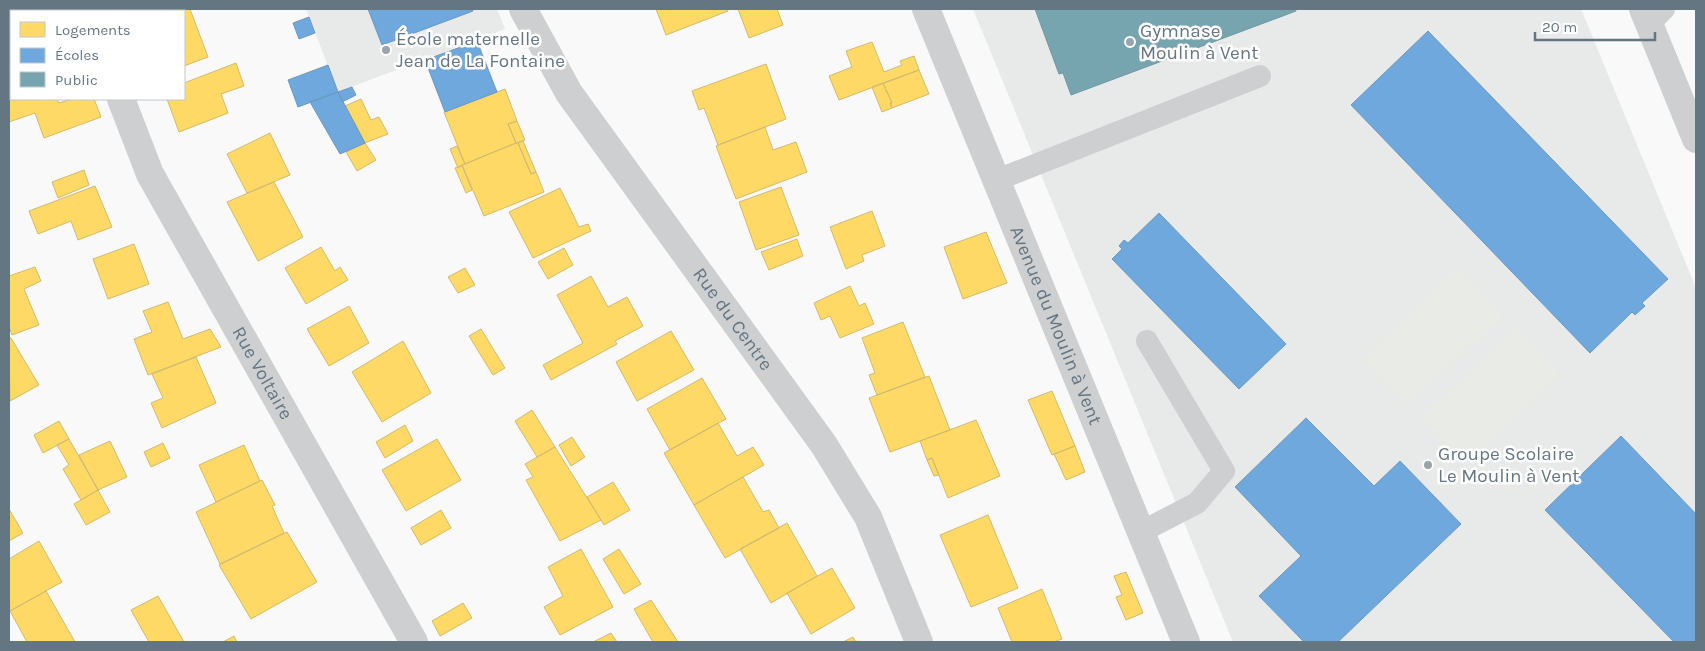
<svg xmlns="http://www.w3.org/2000/svg" width="1705" height="651" font-family="Karla,sans-serif">
  <style>
    .built { fill: #e8e9e9 }
    .green { fill: #e8ebe6 }
    .homes { fill: #ffd966; stroke: #d1bb6f }
    .schools { fill: #6fa8dc; stroke: #6c99c1 }
    .public { fill: #76a5af; stroke: #7197a2 }
    .lines { fill: none; stroke-linecap: round; stroke-linejoin: round }
    .service { stroke: #cecfd0; stroke-width: 22 }
    .minor { stroke: #cecfd0; stroke-width: 28 }
    .poi-dot { fill: #99a4ac; stroke: #fff; stroke-width: 2 }
    .labels { text-anchor: middle; dominant-baseline: central; stroke-width: 5; stroke-linejoin: round; paint-order: stroke }
    .poi-label { font-size: 19px; fill: #657683; stroke: #fff; text-anchor: start }
    .street-label { font-size: 19px; fill: #657683; stroke: #fff }
  </style>
  <rect width="100%" height="100%" fill="#f9f9f9"/>
  <path class="built" d="M 306,9 L 497,9 L 505,29 L 338,92 Z
    M 973,9 L 1581,9 L 1696,288 L 1696,642 L 1233,642 Z"/>
  <path class="green" d="M 1459,268 L 1503,315 L 1406,405 L 1362,359 Z
    M 1516,328 L 1560,375 L 1465,466 L 1420,419 Z"/>
  <path class="homes" d="M 9,9 L 34,9 L 35,11 L 11,11 L 11,21 L 9,21 Z
    M 173,9 L 190,9 L 208,57 L 184,66 L 184,11 L 167,11 Z
    M 656,9 L 727,9 L 728,11 L 666,35 Z
    M 738,9 L 777,9 L 783,25 L 749,38 Z
    M 872,42 L 884,72 L 902,65 L 900,61 L 914,56 L 919,70 L 839,100 L 829,76 L 852,67 L 846,51 Z
    M 236,63 L 244,86 L 221,94 L 228,113 L 179,132 L 167,99 L 184,99 L 184,83 Z
    M 766,64 L 786,119 L 718,145 L 704,108 L 699,110 L 692,91 Z
    M 11,66 L 11,99 L 57,99 L 59,103 L 72,99 L 94,99 L 101,117 L 44,138 L 35,113 L 9,122 L 9,67 Z
    M 919,70 L 929,94 L 892,108 L 890,103 L 892,103 L 883,83 Z
    M 883,83 L 892,103 L 890,103 L 892,108 L 882,112 L 872,87 Z
    M 505,89 L 517,121 L 508,124 L 516,143 L 465,164 L 444,112 Z
    M 361,99 L 371,120 L 379,117 L 388,134 L 365,143 L 345,106 Z
    M 517,121 L 525,140 L 516,143 L 508,124 Z
    M 765,127 L 773,150 L 796,142 L 807,172 L 736,199 L 716,146 Z
    M 270,133 L 290,175 L 247,193 L 227,154 Z
    M 523,141 L 536,172 L 531,174 L 518,143 Z
    M 365,143 L 376,160 L 357,171 L 346,152 Z
    M 516,143 L 518,143 L 531,174 L 536,172 L 544,192 L 484,216 L 462,165 Z
    M 457,146 L 465,164 L 458,168 L 450,149 Z
    M 462,165 L 472,190 L 466,193 L 455,168 Z
    M 84,170 L 89,185 L 58,198 L 52,182 Z
    M 274,182 L 303,237 L 258,261 L 227,202 Z
    M 95,186 L 112,227 L 78,240 L 71,221 L 38,234 L 29,211 Z
    M 781,187 L 799,235 L 756,250 L 739,202 Z
    M 560,188 L 579,227 L 588,224 L 591,231 L 533,258 L 509,212 Z
    M 872,211 L 885,246 L 862,255 L 864,261 L 846,269 L 830,227 Z
    M 986,232 L 1007,283 L 963,299 L 944,247 Z
    M 797,239 L 803,256 L 769,270 L 761,252 Z
    M 134,244 L 149,284 L 108,299 L 93,259 Z
    M 321,247 L 335,271 L 340,267 L 348,280 L 306,304 L 285,268 Z
    M 564,248 L 573,265 L 548,279 L 538,262 Z
    M 35,267 L 41,281 L 24,289 L 39,325 L 12,335 L 9,326 L 9,276 Z
    M 465,268 L 475,285 L 458,293 L 448,277 Z
    M 591,276 L 608,307 L 627,297 L 643,326 L 615,341 L 617,344 L 551,380 L 543,365 L 583,343 L 557,295 Z
    M 850,286 L 859,306 L 865,303 L 874,324 L 840,338 L 830,316 L 821,320 L 814,303 Z
    M 168,302 L 183,339 L 210,329 L 221,347 L 148,375 L 134,339 L 152,332 L 143,311 Z
    M 349,306 L 369,343 L 329,366 L 307,329 Z
    M 903,322 L 925,377 L 877,395 L 869,375 L 875,373 L 862,338 Z
    M 481,329 L 505,368 L 493,375 L 469,336 Z
    M 671,331 L 694,370 L 637,401 L 616,362 Z
    M 11,338 L 39,385 L 10,401 L 9,339 Z
    M 403,341 L 431,393 L 382,422 L 352,372 Z
    M 196,357 L 216,403 L 162,428 L 151,403 L 163,398 L 152,374 Z
    M 929,376 L 950,430 L 890,452 L 869,398 Z
    M 702,378 L 726,419 L 670,450 L 647,409 Z
    M 1052,391 L 1075,446 L 1052,455 L 1028,400 Z
    M 532,410 L 555,447 L 537,457 L 515,421 Z
    M 976,420 L 1000,476 L 948,498 L 932,458 L 927,460 L 920,441 Z
    M 59,421 L 69,439 L 43,453 L 34,435 Z
    M 718,423 L 737,456 L 753,447 L 764,465 L 694,505 L 664,453 Z
    M 405,425 L 413,441 L 385,458 L 376,442 Z
    M 572,437 L 585,457 L 571,466 L 559,445 Z
    M 69,439 L 98,490 L 81,500 L 63,469 L 69,465 L 57,445 Z
    M 437,439 L 461,480 L 406,511 L 382,470 Z
    M 110,441 L 127,477 L 98,490 L 79,455 Z
    M 163,443 L 170,458 L 151,467 L 144,452 Z
    M 244,445 L 260,481 L 216,502 L 199,465 Z
    M 1075,446 L 1085,472 L 1066,480 L 1054,454 Z
    M 555,447 L 601,520 L 560,541 L 526,480 L 533,477 L 525,464 Z
    M 932,458 L 939,475 L 934,476 L 927,460 Z
    M 743,477 L 763,512 L 769,510 L 779,528 L 725,558 L 694,505 Z
    M 262,480 L 275,505 L 272,506 L 284,533 L 220,564 L 196,512 Z
    M 613,482 L 630,510 L 604,525 L 587,497 Z
    M 98,490 L 110,512 L 86,525 L 74,504 Z
    M 9,509 L 23,533 L 9,541 Z
    M 441,510 L 451,528 L 421,545 L 411,528 Z
    M 988,515 L 1018,588 L 971,607 L 940,535 Z
    M 787,523 L 817,576 L 771,603 L 740,549 Z
    M 287,532 L 317,582 L 251,619 L 219,565 Z
    M 39,541 L 62,582 L 10,611 L 9,608 L 9,559 Z
    M 581,549 L 613,607 L 560,635 L 544,607 L 563,596 L 548,567 Z
    M 619,549 L 641,584 L 624,594 L 603,559 Z
    M 832,568 L 855,608 L 811,634 L 787,593 Z
    M 1126,572 L 1143,613 L 1126,620 L 1116,597 L 1122,595 L 1114,576 Z
    M 1042,589 L 1062,639 L 1053,642 L 1012,642 L 998,608 Z
    M 46,591 L 75,642 L 27,642 L 10,611 Z
    M 158,596 L 184,642 L 149,642 L 131,610 Z
    M 651,600 L 678,642 L 653,642 L 634,609 Z
    M 463,603 L 472,618 L 440,636 L 432,621 Z
    M 611,633 L 617,642 L 593,642 Z
    M 234,636 L 237,642 L 223,642 Z
    M 853,637 L 856,642 L 843,642 Z"/>
  <path class="schools" d="M 368,9 L 472,9 L 473,11 L 382,45 Z
    M 309,17 L 315,33 L 299,39 L 293,23 Z
    M 1428,31 L 1668,279 L 1642,303 L 1645,306 L 1635,315 L 1632,312 L 1590,353 L 1351,105 Z
    M 477,41 L 497,92 L 445,112 L 425,60 Z
    M 328,65 L 338,92 L 298,107 L 288,80 Z
    M 352,87 L 356,95 L 342,102 L 338,92 Z
    M 338,92 L 365,143 L 340,154 L 310,102 Z
    M 1159,213 L 1286,344 L 1239,389 L 1112,259 L 1122,249 L 1119,246 L 1124,240 L 1128,243 Z
    M 1306,418 L 1374,486 L 1400,461 L 1461,524 L 1338,642 L 1304,642 L 1259,596 L 1301,556 L 1235,487 Z
    M 1621,436 L 1696,514 L 1696,642 L 1674,642 L 1545,510 Z"/>
  <path class="public" d="M 1035,9 L 1295,9 L 1296,11 L 1071,95 L 1063,73 L 1059,74 Z"/>
  <g class="lines">
    <path class="service" d="M 1649,24 L 1664,9
      M 997,180 L 1260,76
      M 1141,532 L 1197,503 L 1224,471 L 1147,341"/>
    <g class="minor">
      <path d="M 86,9 L 87,11"/>
      <path id="s1" d="M 523,9 L 569,93 L 824,445 L 868,517 L 919,642"/>
      <path id="s2" d="M 926,9 L 1186,642"/>
      <path d="M 1643,9 L 1696,139"/>
      <path id="s3" d="M 121,99 L 150,174 L 414,642"/>
    </g>
  </g>
  <g class="poi-dot">
    <circle cx="1130" cy="42" r="5"/>
    <circle cx="386" cy="50" r="5"/>
    <circle cx="1428" cy="465" r="5"/>
  </g>
  <g class="labels">
    <g class="poi-label">
      <text x="1140" y="31">Gymnase<tspan x="1140" dy="22">Moulin à Vent</tspan></text>
      <text x="396" y="39">École maternelle<tspan x="396" dy="22">Jean de La Fontaine</tspan></text>
      <text x="1438" y="454">Groupe Scolaire<tspan x="1438" dy="22">Le Moulin à Vent</tspan></text>
    </g>
    <g class="street-label">
      <text stroke="none"><textPath href="#s1" startOffset="375">Rue du Centre</textPath></text>
      <text stroke="none"><textPath href="#s2" startOffset="342">Avenue du Moulin à Vent</textPath></text>
      <text stroke="none"><textPath href="#s3" startOffset="309">Rue Voltaire</textPath></text>
    </g>
  </g>
  <rect width="1705" height="651" fill="none" stroke="#657683" stroke-width="20"/>
  <rect x="10" y="10" width="175" height="90" fill="#ffffff" stroke="#c1c8cd"/>
  <rect x="20" y="22" width="25" height="15" fill="#ffd966" stroke="#c1c8cd"/>
  <text x="55" y="35" font-size="15" fill="#657683">Logements</text>
  <rect x="20" y="48" width="25" height="15" fill="#6fa8dc" stroke="#c1c8cd"/>
  <text x="55" y="60" font-size="15" fill="#657683">Écoles</text>
  <rect x="20" y="72" width="25" height="15" fill="#76a5af" stroke="#c1c8cd"/>
  <text x="55" y="85" font-size="15" fill="#657683">Public</text>
  <path d="M1535 32v8h120v-8" fill="none" stroke="#657683" stroke-width="2.5"/>
  <text x="1542" y="32" font-size="15" fill="#657683" stroke="#ffffff" stroke-width="4" paint-order="stroke">20 m</text>
</svg>
